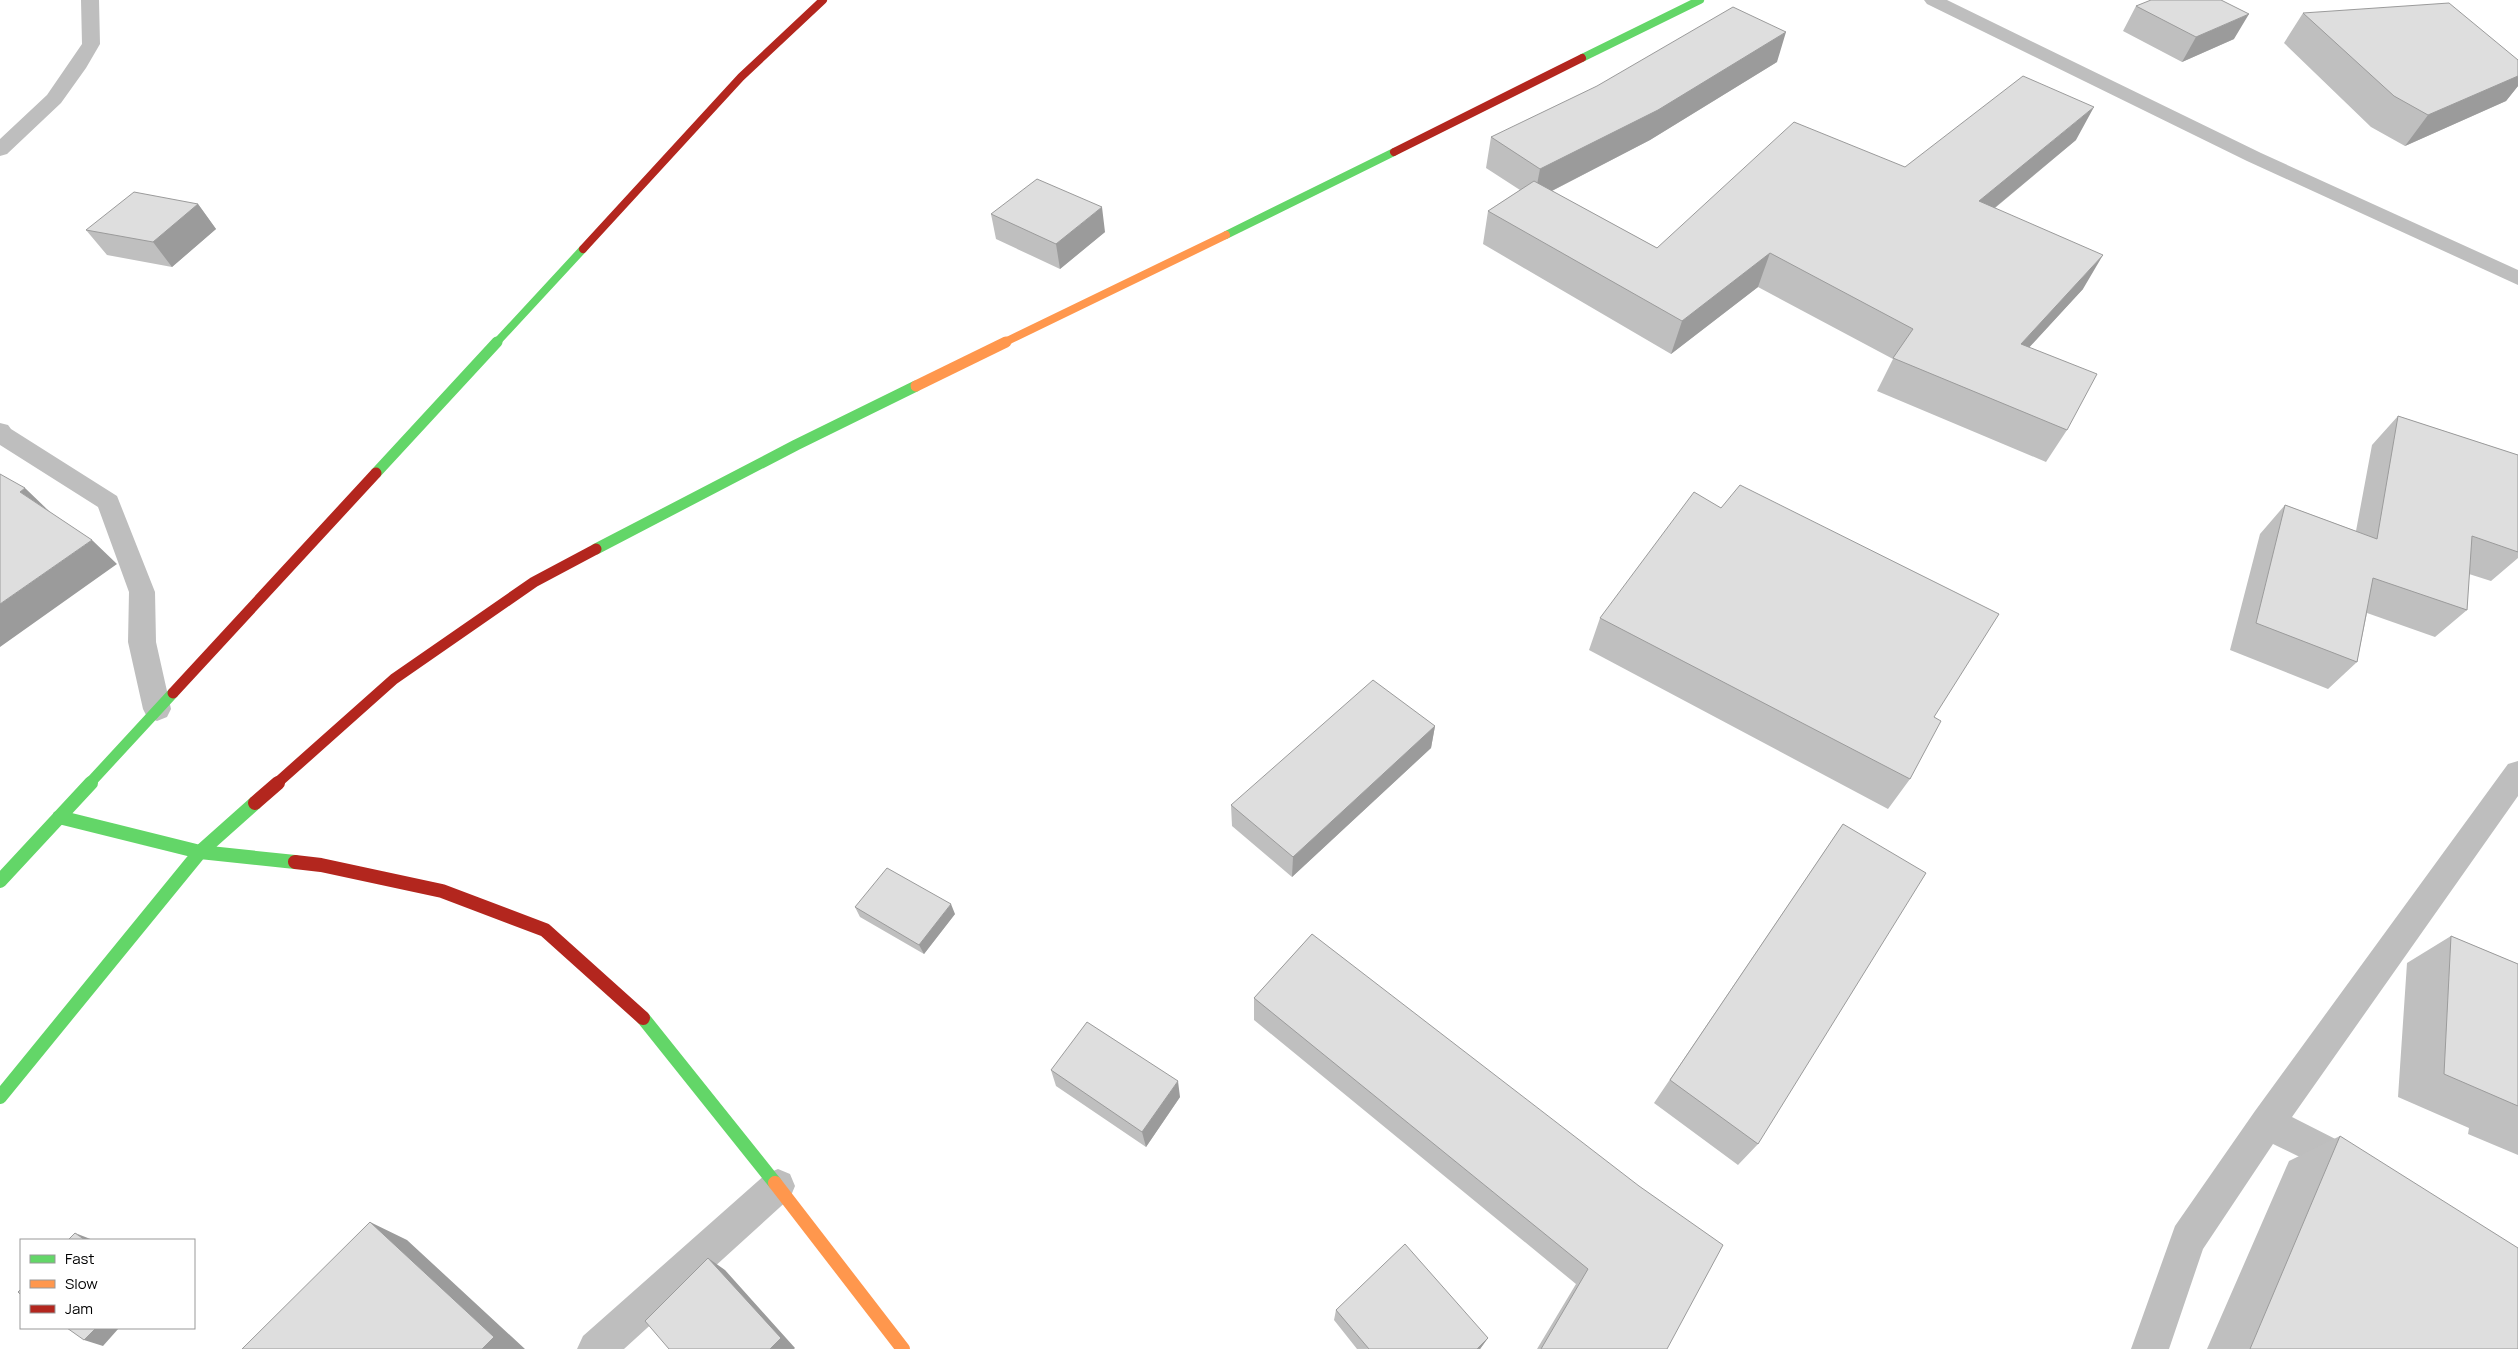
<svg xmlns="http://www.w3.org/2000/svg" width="2518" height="1349" font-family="Manrope,sans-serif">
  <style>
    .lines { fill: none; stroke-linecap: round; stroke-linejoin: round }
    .street { fill: #bebebe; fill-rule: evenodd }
    .fast-far2 { stroke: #63d668; stroke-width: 8 }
    .fast-far1 { stroke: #63d668; stroke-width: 11 }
    .fast { stroke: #63d668; stroke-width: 14 }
    .slow-far2 { stroke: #ff974d; stroke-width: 8 }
    .slow-far1 { stroke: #ff974d; stroke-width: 11 }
    .slow { stroke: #ff974d; stroke-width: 14 }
    .jam-far2 { stroke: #b3261e; stroke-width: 8 }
    .jam-far1 { stroke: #b3261e; stroke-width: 11 }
    .jam { stroke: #b3261e; stroke-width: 14 }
    .wall { fill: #bfbfbf }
    .shaded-wall { fill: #9b9b9b }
    .building { fill: #dedede; stroke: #9b9b9b }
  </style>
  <rect width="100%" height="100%" fill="#fff"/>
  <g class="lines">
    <path class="street" d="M 81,0 L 99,0 L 100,44 L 86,68 L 61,103 L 7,154 L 0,156 L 0,139 L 47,95 L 82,44 Z
      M 1924,0 L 1947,0 L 2261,153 L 2518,270 L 2518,285 L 2247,161 L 1927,4 Z
      M 0,423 L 8,425 L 11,429 L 117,496 L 155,592 L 156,642 L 171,709 L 167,717 L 157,721 L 147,717 L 143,709 L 128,642 L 129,592 L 98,507 L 0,445 Z
      M 2518,761 L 2518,796 L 2292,1117 L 2363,1153 L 2368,1165 L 2363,1177 L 2351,1182 L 2273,1144 L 2203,1249 L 2169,1349 L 2131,1349 L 2175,1226 L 2255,1111 L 2508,764 Z
      M 778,1169 L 790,1174 L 795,1186 L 790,1198 L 624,1349 L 577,1349 L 583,1336 L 766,1174 Z"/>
    <path class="fast-far2" d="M 1582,58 L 1700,0
      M 1226,235 L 1394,152
      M 496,343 L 583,249"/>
    <path class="fast-far1" d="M 376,473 L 497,342
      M 596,549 L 796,445 L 916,386
      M 89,784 L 173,693"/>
    <path class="fast" d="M 59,817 L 200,852 L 295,862
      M 0,881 L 91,783
      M 643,1018 L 775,1183
      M 0,1097 L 200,852 L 255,803"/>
    <path class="slow-far2" d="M 1003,343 L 1226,235"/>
    <path class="slow-far1" d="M 916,386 L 1006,342"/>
    <path class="slow" d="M 775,1183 L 903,1349"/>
    <path class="jam-far2" d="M 1394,152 L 1582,58
      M 583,249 L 741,77 L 823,0"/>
    <path class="jam-far1" d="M 173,693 L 376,473
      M 276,784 L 394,679 L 534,582 L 596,549"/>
    <path class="jam" d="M 255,803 L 278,783
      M 295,862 L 321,865 L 442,891 L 545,930 L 643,1018"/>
  </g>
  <path class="wall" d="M 2136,6 L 2234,39 L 2182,62 L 2123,31 Z
    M 2303,13 L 2518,60 L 2518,86 L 2506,101 L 2405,146 L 2371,127 L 2284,43 Z
    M 1777,62 L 1650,140 L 1552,191 L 1657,248 L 1905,167 L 2076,140 L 1995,208 L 2083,289 L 2029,347 L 2067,430 L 2046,462 L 1877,391 L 1893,359 L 1758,287 L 1671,354 L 1483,244 L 1488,211 L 1520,190 L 1486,168 L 1491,137 Z
    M 198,204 L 216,229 L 172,267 L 107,255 L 86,230 Z
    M 991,214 L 1105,232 L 1060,269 L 996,239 Z
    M 2398,416 L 2518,455 L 2518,558 L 2491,581 L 2469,574 L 2467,610 L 2435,637 L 2367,613 L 2357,662 L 2328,689 L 2230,650 L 2260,534 L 2285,505 L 2356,531 L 2372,445 Z
    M 1600,618 L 1934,717 L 1910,779 L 1888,809 L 1589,650 Z
    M 1435,726 L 1431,748 L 1292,877 L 1232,826 L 1231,805 Z
    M 1843,824 L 1758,1144 L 1738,1165 L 1654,1103 Z
    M 855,907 L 955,914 L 924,954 L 860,917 Z
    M 1312,934 L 1667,1349 L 1537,1349 L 1576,1284 L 1254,1020 L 1254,998 Z
    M 2451,936 L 2518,964 L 2518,1155 L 2468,1134 L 2469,1128 L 2398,1097 L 2407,963 Z
    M 1051,1070 L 1180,1097 L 1146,1147 L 1056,1086 Z
    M 2340,1136 L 2518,1349 L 2207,1349 L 2289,1161 Z
    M 1336,1310 L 1488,1338 L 1480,1349 L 1357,1349 L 1334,1320 Z"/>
  <path class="shaded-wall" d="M 2249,14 L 2234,39 L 2182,62 L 2196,37 Z
    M 1786,32 L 1777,62 L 1650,140 L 1534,200 L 1540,169 Z
    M 2518,76 L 2518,86 L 2506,101 L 2405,146 L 2428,115 Z
    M 2094,107 L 2076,140 L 1963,234 L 1979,201 Z
    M 198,204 L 216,229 L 172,267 L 153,242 Z
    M 1102,207 L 1105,232 L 1060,269 L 1056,244 Z
    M 1770,253 L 1758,287 L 1671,354 L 1682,321 Z
    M 2103,255 L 2083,289 L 2002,377 L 2021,344 Z
    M 25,488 L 50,512 L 20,492 Z
    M 92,540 L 117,564 L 0,647 L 0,604 Z
    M 1435,726 L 1431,748 L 1292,877 L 1293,857 Z
    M 951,904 L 955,914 L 924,954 L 919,945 Z
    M 1178,1081 L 1180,1097 L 1146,1147 L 1142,1132 Z
    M 370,1222 L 407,1240 L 525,1349 L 482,1349 Z
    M 75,1233 L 93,1240 L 94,1240 L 85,1240 Z
    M 708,1258 L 725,1270 L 795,1348 L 794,1349 L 770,1349 Z
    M 96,1328 L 119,1328 L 103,1346 L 84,1340 Z
    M 1488,1338 L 1480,1349 L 1477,1349 Z"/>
  <path class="building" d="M 2151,0 L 2221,0 L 2249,14 L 2196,37 L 2136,6 Z
    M 2449,3 L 2518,60 L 2518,76 L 2428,115 L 2394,96 L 2303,13 Z
    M 1733,7 L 1786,32 L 1658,110 L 1540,169 L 1491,137 L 1597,86 Z
    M 2023,76 L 2094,107 L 1979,201 L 2103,255 L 2021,344 L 2097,374 L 2067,430 L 1893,358 L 1913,329 L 1770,253 L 1682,321 L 1488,211 L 1534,181 L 1657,248 L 1794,122 L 1905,167 Z
    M 1037,179 L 1102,207 L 1056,244 L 991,214 Z
    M 134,192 L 198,204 L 153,242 L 86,230 Z
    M 2398,416 L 2518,455 L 2518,552 L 2472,536 L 2467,610 L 2373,578 L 2357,662 L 2256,623 L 2285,505 L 2377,539 Z
    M 0,474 L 25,488 L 20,492 L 92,540 L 0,604 Z
    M 1740,485 L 1999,614 L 1934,717 L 1941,721 L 1910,779 L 1600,618 L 1694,492 L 1721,508 Z
    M 1373,680 L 1435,726 L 1293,857 L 1231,805 Z
    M 1843,824 L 1926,873 L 1758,1144 L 1670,1080 Z
    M 887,868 L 951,904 L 919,945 L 855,907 Z
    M 1312,934 L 1639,1186 L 1723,1245 L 1667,1349 L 1541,1349 L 1588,1269 L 1254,998 Z
    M 2451,936 L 2518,964 L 2518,1106 L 2444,1074 Z
    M 1087,1022 L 1178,1081 L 1142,1132 L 1051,1070 Z
    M 2340,1136 L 2518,1248 L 2518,1349 L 2250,1349 Z
    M 370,1222 L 494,1337 L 482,1349 L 242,1349 Z
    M 75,1233 L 85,1240 L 68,1240 Z
    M 1405,1244 L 1488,1338 L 1477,1349 L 1369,1349 L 1336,1310 Z
    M 708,1258 L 781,1338 L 770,1349 L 669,1349 L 645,1321 Z
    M 21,1289 L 21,1295 L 18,1292 Z
    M 67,1328 L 96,1328 L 84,1340 Z"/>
  <rect x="20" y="1239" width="175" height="90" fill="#ffffff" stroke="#999999"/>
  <rect x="30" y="1255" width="25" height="8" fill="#63d668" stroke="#999999"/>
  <text x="65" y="1264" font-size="15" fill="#000000">Fast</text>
  <rect x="30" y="1280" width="25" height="8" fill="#ff974d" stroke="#999999"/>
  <text x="65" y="1289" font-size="15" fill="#000000">Slow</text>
  <rect x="30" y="1305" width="25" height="8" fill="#b3261e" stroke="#999999"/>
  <text x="65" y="1314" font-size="15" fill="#000000">Jam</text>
</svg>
